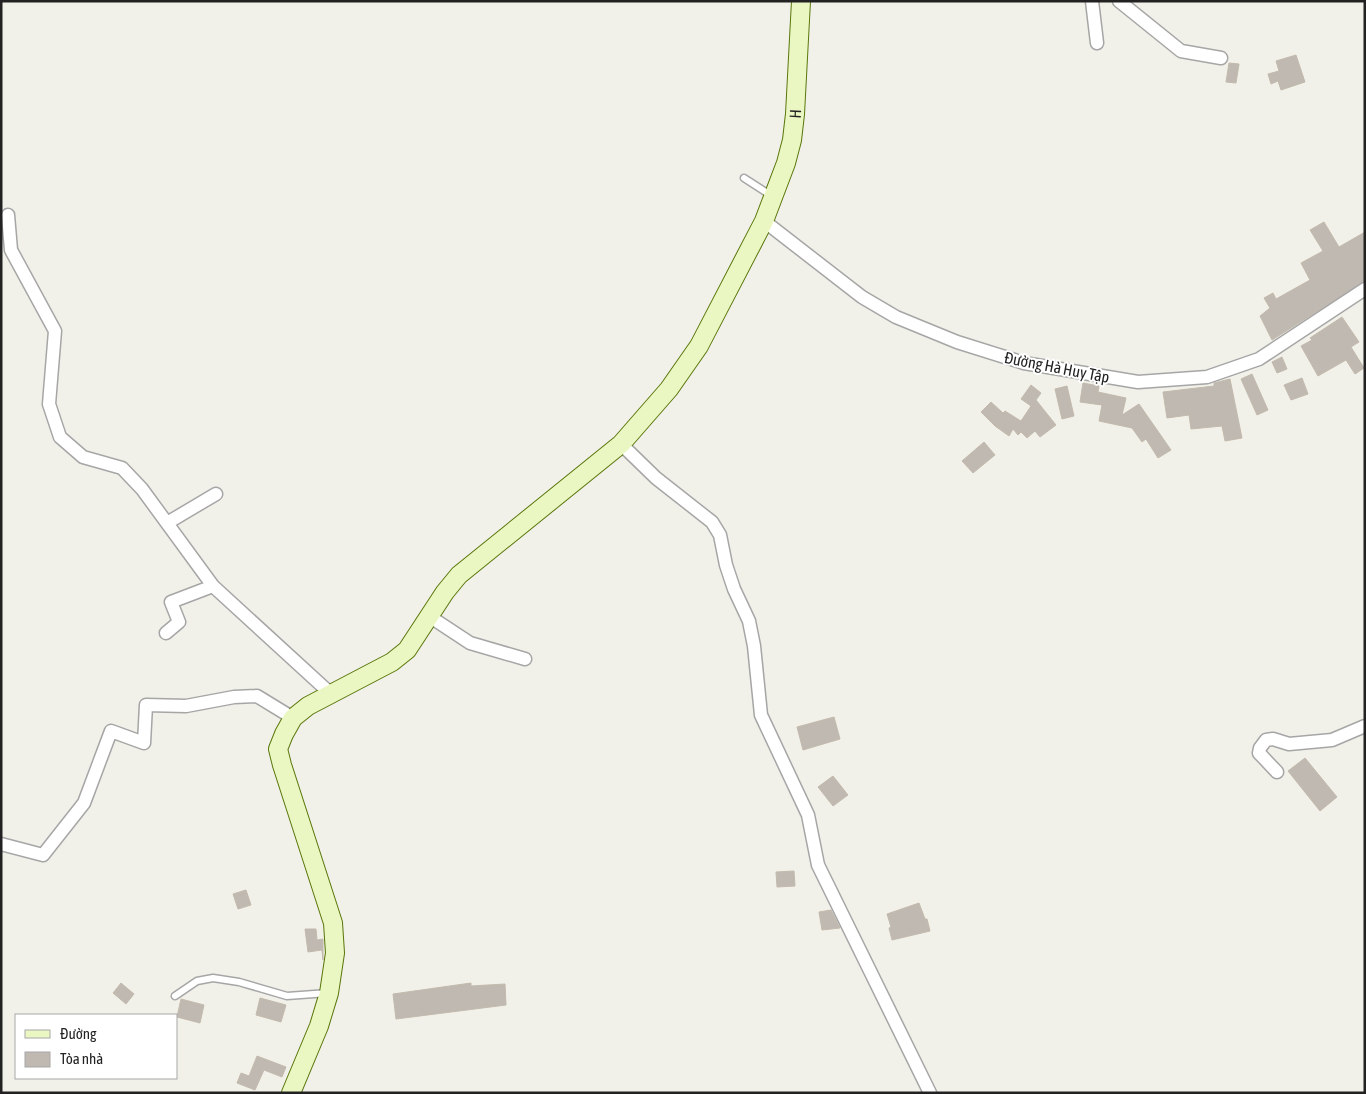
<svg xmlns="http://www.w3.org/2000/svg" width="1366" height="1094" font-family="'Asap Condensed',sans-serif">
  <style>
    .building { fill: #bfb9b2; stroke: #c3baac }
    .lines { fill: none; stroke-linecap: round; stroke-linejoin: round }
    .lane-casing { stroke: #a6a6a6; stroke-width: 9 }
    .street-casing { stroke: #a6a6a6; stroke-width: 15 }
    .secondary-casing { stroke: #59770b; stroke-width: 20 }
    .lane { stroke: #fff; stroke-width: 6 }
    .street { stroke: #fff; stroke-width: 12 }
    .secondary { stroke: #ebf7c2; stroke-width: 18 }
    .labels { text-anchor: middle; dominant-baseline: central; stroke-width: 4; stroke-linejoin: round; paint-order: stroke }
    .street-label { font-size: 16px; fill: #222; stroke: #fff }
  </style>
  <rect width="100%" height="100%" fill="#f1f0e9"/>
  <path class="building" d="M 1296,55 L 1305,82 L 1281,90 L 1278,81 L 1271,84 L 1268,74 L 1279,71 L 1276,61 Z
    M 1229,63 L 1239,64 L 1236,83 L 1226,82 Z
    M 1324,222 L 1339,247 L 1365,232 L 1365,281 L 1272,340 L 1260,316 L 1270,308 L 1264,298 L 1273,293 L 1276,299 L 1310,280 L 1301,263 L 1323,251 L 1310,230 Z
    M 1342,317 L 1359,342 L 1351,347 L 1364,368 L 1355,374 L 1346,360 L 1318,376 L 1301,346 L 1312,340 L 1310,338 Z
    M 1282,357 L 1287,369 L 1277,373 L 1272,362 Z
    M 1252,374 L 1268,410 L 1257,415 L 1241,379 Z
    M 1302,378 L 1308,394 L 1291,400 L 1284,385 Z
    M 1230,379 L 1242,438 L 1225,441 L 1222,426 L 1191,429 L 1189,415 L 1167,418 L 1163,392 L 1214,386 L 1214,383 Z
    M 1083,383 L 1099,386 L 1098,392 L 1126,398 L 1122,415 L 1139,404 L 1171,450 L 1158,458 L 1146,439 L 1142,442 L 1132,428 L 1099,421 L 1102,405 L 1080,402 Z
    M 1031,385 L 1041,393 L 1036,400 L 1056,425 L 1040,437 L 1035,431 L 1027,438 L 1021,432 L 1018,435 L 1013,429 L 1009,436 L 995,426 L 981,412 L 991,402 L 1003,413 L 1005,411 L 1021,421 L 1031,406 L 1021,399 Z
    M 1067,386 L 1074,416 L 1062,419 L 1055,389 Z
    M 984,442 L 995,455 L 973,473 L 962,461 Z
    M 834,717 L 840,739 L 803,750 L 797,727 Z
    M 1305,758 L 1337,797 L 1320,811 L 1288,771 Z
    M 833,776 L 848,795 L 833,806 L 818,787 Z
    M 794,871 L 795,886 L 777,887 L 776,872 Z
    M 246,890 L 251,905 L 238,909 L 233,894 Z
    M 919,903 L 925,919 L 927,919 L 930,931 L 892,940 L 889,928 L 891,927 L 887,914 Z
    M 831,910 L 840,928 L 822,930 L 819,912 Z
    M 305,929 L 316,929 L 317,940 L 323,939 L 323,960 L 322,950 L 308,952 Z
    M 121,983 L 134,994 L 126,1004 L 113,993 Z
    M 471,983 L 471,986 L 505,984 L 506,1005 L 396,1019 L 393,994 Z
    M 260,998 L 286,1005 L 281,1022 L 256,1015 Z
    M 181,999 L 204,1005 L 200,1023 L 177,1017 Z
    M 257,1056 L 286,1067 L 282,1077 L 264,1070 L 255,1090 L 237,1083 L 241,1073 L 249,1076 Z"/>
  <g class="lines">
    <g class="lane-casing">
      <path id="lane" d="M 744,178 L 772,196
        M 175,996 L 197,981 L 213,978 L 239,982 L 287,996 L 328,993"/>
    </g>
    <g class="street-casing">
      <path id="street" d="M 1092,1 L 1097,43
        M 1119,1 L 1181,51 L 1221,58
        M 8,215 L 11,250 L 55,331 L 49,404 L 60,437 L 83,457 L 122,468 L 142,489 L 213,586 L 331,694
        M 764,221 L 862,297 L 896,317 L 957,342 L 1024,363 L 1138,382 L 1207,377 L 1259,359 L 1365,289
        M 621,444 L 656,478 L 712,522 L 720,535 L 726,565 L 734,589 L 749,621 L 754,646 L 761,715 L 808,815 L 818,865 L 930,1093
        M 167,523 L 216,494
        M 429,616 L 470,643 L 525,659
        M 166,633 L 179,622 L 171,602 L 213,586
        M 1277,772 L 1259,753 L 1260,748 L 1266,740 L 1273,739 L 1289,744 L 1332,740 L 1365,726
        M 1,844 L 43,855 L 84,803 L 111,731 L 144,743 L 146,705 L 186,706 L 234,697 L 257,696 L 293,718"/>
    </g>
    <g class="secondary-casing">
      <g id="secondary">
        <path id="s1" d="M 291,1093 L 319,1026 L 329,993 L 335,953 L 333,923 L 282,765 L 278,749 L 284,734 L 293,718 L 308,706 L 392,662 L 407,650 L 445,592 L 459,575 L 621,444 L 669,389 L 699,346 L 764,221 L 786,163 L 792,140 L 795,114 L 801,1"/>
      </g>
    </g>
    <use href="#lane" class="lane"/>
    <use href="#street" class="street"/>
    <use href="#secondary" class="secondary"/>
  </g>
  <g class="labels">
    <g class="street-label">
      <text stroke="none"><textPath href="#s1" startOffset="1206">H</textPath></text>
      <text transform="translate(1057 367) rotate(11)">Đường Hà Huy Tập</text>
    </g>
  </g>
  <rect width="1366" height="1094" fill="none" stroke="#222222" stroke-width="5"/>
  <rect x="15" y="1014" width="162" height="65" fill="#ffffff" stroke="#a7a7a7"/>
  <rect x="25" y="1030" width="25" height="8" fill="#ebf7c2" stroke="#a7a7a7"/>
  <text x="60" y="1039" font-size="15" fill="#222222">Đường</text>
  <rect x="25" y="1052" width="25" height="15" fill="#bfb9b2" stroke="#a7a7a7"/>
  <text x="60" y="1064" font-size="15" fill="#222222">Tòa nhà</text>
</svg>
